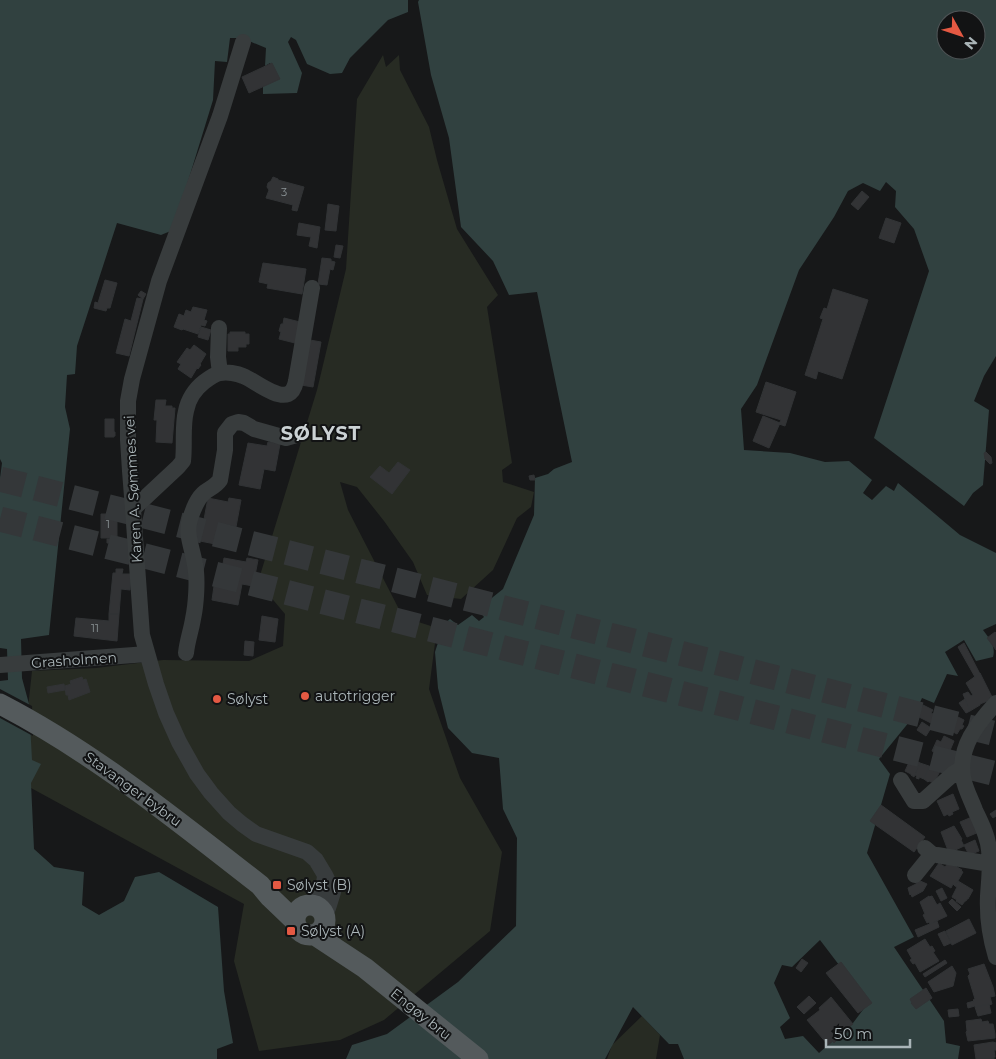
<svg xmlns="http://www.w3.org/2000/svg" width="996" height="1059" font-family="Montserrat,sans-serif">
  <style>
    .green { fill: #272b23 }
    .water { fill: #314140; fill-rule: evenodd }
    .pier { fill: #171819 }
    .building { fill: #323335; stroke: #313335 }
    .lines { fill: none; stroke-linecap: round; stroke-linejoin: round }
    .highway-tunnel { stroke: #343739; stroke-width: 25; stroke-dasharray: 25 12; stroke-linecap: butt }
    .minor { stroke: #383c3d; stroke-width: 16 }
    .major { stroke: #545a5c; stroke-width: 21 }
    .poi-dot { fill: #e45943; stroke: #121314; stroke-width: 2 }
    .labels { text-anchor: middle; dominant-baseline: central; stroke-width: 4; stroke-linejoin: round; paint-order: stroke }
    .number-label { font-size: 11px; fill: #8c9497 }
    .street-label { font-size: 14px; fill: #aab5b8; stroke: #121314 }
    .poi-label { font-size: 14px; fill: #aab5b8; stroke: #121314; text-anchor: start }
    .district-label { font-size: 19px; font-weight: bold; letter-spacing: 1px; fill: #cbd2d4; stroke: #121314 }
  </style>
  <rect width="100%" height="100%" fill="#171819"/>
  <path class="green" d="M 383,55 L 386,67 L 399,55 L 400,70 L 429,127 L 437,160 L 457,229 L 498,295 L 487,307 L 512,463 L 502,470 L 503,482 L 534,492 L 531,507 L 517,518 L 493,570 L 461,599 L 427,595 L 413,562 L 384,521 L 357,487 L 340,482 L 348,510 L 403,617 L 437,628 L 429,689 L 460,778 L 502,852 L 490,931 L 384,1020 L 340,1040 L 259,1051 L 234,961 L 244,904 L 20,782 L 32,671 L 96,668 L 163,660 L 249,661 L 283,646 L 285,614 L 258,582 L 317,390 L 346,269 L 357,99 Z
    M 642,1016 L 660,1035 L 656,1059 L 607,1059 L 612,1045 Z"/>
  <path class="water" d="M 0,0 L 408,0 L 408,12 L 388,20 L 350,58 L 342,73 L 330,74 L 307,64 L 296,40 L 291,37 L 288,42 L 302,73 L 297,93 L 263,94 L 263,86 L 278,78 L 270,63 L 265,66 L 266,48 L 249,41 L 244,38 L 230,38 L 227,62 L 215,61 L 213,100 L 173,230 L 161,235 L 117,223 L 77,346 L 75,374 L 67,375 L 65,407 L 70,429 L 49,635 L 21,639 L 22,678 L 29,704 L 32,760 L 41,764 L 31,783 L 34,849 L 54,867 L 84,872 L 82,905 L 99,915 L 124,901 L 135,877 L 159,872 L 218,907 L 224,991 L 233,1043 L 217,1049 L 217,1059 L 0,1059 L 0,681 L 8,680 L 7,649 L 0,648 L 0,479 L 2,463 L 0,459 Z
    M 419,0 L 996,0 L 996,356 L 984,376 L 974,401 L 989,410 L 983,485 L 973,493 L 964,506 L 874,438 L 929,271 L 914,229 L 895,207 L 896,191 L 886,182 L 880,191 L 863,183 L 848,191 L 834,217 L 799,270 L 757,385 L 741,409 L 744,450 L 790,453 L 825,462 L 849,461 L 872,480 L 863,493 L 872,500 L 886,486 L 894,491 L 898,483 L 960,535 L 996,553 L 996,624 L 983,630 C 990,639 996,647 993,657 L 976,661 L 964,640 L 945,652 L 958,676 L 947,674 L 934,703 L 922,698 L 914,716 L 879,759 L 890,774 L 867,853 L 914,937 L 894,947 L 944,1021 L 946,1043 L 960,1046 L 958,1059 L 684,1059 L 678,1044 L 669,1044 L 633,1007 L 605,1059 L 346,1059 L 352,1045 L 387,1034 L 458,982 L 516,926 L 517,838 L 503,809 L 499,758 L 472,753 L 448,728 L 438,688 L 435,652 L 444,624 L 450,619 L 458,625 L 472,615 L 479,621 L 484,617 L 478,609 L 503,589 L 534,515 L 535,478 L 548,474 L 554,469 L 572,462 L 537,292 L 509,295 L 493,261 L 461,227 L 449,138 L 431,75 L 418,2 ZM 946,20 L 976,20 L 976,50 L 946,50 ZM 820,940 L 868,1003 L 853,1023 L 819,1053 L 803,1036 L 785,1039 L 780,1027 L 790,1018 L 774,983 L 782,965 L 792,967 Z"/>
  <path class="pier" d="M 0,689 L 32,706 L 33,736 L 0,718 Z"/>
  <path class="building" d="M 272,63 L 280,79 L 249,93 L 242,77 Z
    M 273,177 L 278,179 L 278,180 L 304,187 L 297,211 L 292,210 L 293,205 L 266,198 L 269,190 L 267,187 L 268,183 L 271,181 Z
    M 862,191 L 869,197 L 858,210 L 851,204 Z
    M 328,204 L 339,206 L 336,231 L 325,230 Z
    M 886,218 L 901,223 L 894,243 L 879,238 Z
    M 299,223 L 320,227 L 317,248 L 309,246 L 311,237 L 297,235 Z
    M 336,245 L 343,246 L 340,258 L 334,257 Z
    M 322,258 L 331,259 L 331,261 L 335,262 L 333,270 L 330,269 L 327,285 L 318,284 Z
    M 263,263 L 306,269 L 302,294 L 267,288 L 268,284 L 259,282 Z
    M 105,280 L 117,283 L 110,308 L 107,308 L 106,311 L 94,308 L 95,302 L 98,303 Z
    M 833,289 L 868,300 L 842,379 L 818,371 L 816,379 L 805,375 L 823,319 L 820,318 L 824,308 L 827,309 Z
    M 141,291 L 146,294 L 143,299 L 138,295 Z
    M 137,298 L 143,299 L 129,356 L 116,353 L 125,319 L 131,321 Z
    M 193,307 L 207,310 L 204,320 L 207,321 L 205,326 L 201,325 L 198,334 L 183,329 L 182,330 L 174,327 L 179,314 L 184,316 L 186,310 L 191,312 Z
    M 284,318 L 300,322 L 295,343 L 279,339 L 281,332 L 279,331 L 281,324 L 283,324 Z
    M 201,327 L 211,330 L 208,340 L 198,337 Z
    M 230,332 L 245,332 L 245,334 L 249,334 L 249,344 L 246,344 L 246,347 L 238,347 L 238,351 L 228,351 L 228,334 L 230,334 Z
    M 310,340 L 321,342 L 313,387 L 301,385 Z
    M 194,345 L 206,354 L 200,364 L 201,365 L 198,369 L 197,368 L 191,378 L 178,369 L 181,364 L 177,362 L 187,348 L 190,350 Z
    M 766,382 L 796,392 L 785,426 L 779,424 L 781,420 L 756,412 Z
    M 156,400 L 166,400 L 165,406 L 172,406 L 172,408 L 175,408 L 172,443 L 156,442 L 157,420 L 154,420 Z
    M 763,416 L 780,423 L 769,448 L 753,441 Z
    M 105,419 L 114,419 L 114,432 L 115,432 L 115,436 L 114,436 L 114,437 L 105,437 Z
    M 268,442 L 280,444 L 275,471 L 264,469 L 260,489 L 239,485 L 248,443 L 267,446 Z
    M 986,452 L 991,457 L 992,463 L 990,464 L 985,459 L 984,453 Z
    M 398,462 L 410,470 L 392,494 L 370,477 L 380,466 L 389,473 Z
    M 534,475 L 535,480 L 530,480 L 529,476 Z
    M 208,498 L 228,502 L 229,498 L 241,500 L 236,527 L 224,524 L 220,545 L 200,541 Z
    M 101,514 L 117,514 L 117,538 L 101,538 Z
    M 107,539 L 113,539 L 113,543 L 107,543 Z
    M 224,558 L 246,562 L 247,558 L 258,560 L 253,586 L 242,584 L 238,605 L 212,600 L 214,586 L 219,587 Z
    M 116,569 L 123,569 L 122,574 L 131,574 L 130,590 L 121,589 L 119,614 L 109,614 L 113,573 L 116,573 Z
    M 109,614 L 119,614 L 117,641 L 74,636 L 76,618 L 109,621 Z
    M 262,616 L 278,619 L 275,642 L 259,640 Z
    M 995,632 L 996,633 L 996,650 L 987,638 Z
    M 245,641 L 254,642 L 253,656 L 244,655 Z
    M 964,643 L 980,674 L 975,677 L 958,647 Z
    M 980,673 L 992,697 L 989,698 L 990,700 L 980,704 L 980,705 L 970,711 L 963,694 L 968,692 L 971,696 L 973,695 L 966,683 Z
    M 82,677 L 83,680 L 86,679 L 90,692 L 69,700 L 68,695 L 66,695 L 65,686 L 71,684 L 70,681 Z
    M 64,684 L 65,690 L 48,693 L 47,687 Z
    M 965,699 L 970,711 L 966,713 L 959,703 Z
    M 923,705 L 933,710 L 931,713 L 938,716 L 933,724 L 917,716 Z
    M 952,714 L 964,720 L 962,725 L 964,726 L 962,729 L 960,729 L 957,734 L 945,728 Z
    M 922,722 L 931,728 L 926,736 L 917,730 Z
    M 944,736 L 954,741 L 948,755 L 946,754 L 944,757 L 932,751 L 937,740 L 941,742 Z
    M 911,758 L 920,763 L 914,777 L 911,775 L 911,774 L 905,771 Z
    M 920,763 L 929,766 L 924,779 L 919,777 L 919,779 L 916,778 L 917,776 L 915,775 Z
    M 929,766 L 940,771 L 934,783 L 929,781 L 928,782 L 924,779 Z
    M 953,794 L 959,809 L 952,812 L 953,814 L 949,816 L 948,814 L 944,816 L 937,801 Z
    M 881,805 L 925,837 L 914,852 L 870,821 Z
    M 996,810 L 996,816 L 993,818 L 990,814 Z
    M 972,817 L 979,832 L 967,837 L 960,822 Z
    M 954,826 L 962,839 L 961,840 L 964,846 L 949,853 L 941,832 Z
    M 975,840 L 979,851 L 969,855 L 964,845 Z
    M 949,862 L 962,870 L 961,871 L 963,872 L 955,886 L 953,884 L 951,888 L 930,876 L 939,863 L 945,867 Z
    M 918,880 L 927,884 L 923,891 L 912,897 L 911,894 L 910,895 L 908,888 L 916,884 Z
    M 958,881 L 973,890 L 968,899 L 967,899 L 966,901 L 965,901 L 962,905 L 956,901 L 957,900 L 952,897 L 957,887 L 955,886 Z
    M 942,888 L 947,898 L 941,901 L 936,891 Z
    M 929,896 L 929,897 L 932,896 L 937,905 L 940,903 L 947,916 L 930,924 L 929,922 L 927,923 L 923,915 L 925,914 L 920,902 Z
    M 952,899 L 961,907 L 957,911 L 949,903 L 949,902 Z
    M 969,919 L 976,933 L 952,945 L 946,931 Z
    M 937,921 L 939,927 L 918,937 L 915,930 Z
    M 945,931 L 951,943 L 944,946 L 938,934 Z
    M 925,939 L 930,947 L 932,946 L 935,951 L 933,952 L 939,961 L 920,972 L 915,963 L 913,964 L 910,960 L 912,959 L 907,950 Z
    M 802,959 L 808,963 L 801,972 L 796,968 Z
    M 945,960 L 947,963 L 925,977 L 923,974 Z
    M 841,962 L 872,1003 L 858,1013 L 826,973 Z
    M 984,964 L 993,987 L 995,996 L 990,997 L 992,1004 L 989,1005 L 989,1004 L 976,1007 L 975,1006 L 968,1008 L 967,1003 L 974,1001 L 973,1000 L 975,999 L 968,976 L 970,974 L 968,969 Z
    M 952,966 L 956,973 L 953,986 L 934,992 L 928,982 Z
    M 926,988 L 932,998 L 916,1009 L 911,1003 L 912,1003 L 910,999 Z
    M 809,996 L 816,1003 L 804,1014 L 797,1007 Z
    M 831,997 L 853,1024 L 849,1027 L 851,1029 L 847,1033 L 845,1031 L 837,1038 L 838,1039 L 834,1043 L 833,1041 L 828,1045 L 807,1020 L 820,1010 L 819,1008 Z
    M 989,1004 L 991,1013 L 978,1016 L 975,1007 Z
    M 958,1009 L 959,1016 L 949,1017 L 948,1010 Z
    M 981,1019 L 982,1022 L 988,1021 L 989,1024 L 993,1024 L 995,1034 L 995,1038 L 968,1041 L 966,1032 L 967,1031 L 966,1021 Z
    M 993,1042 L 996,1043 L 996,1050 L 994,1050 L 995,1057 L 994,1057 L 994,1059 L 976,1059 L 974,1045 Z"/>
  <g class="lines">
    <path class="highway-tunnel" d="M 0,479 L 996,734
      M 0,519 L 996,774"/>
    <path class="minor" d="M 243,42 L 220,116 L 159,281 L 132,379 L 128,401 L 128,440 L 130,471 L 133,509 L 142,635 L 156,684 L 166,713 L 179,742 L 197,774 L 211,793 L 229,813 L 242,824 L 256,834 L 307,852 L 316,860 L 325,875 L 333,892 L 328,908 L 324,915
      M 219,328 L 218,357 L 220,373
      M 133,509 L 178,467 L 183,461 C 185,444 182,427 186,411 C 188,400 195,389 204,382 C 208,379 215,374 220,373 C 227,372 237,373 243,376 C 254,380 276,399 288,394 C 293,392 295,386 296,381 L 312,288
      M 186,653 C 187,642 191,631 193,619 C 196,605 198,579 195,565 C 193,549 185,535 190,519 C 193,510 197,498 205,492 C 210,488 216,486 220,480 L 225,450 L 225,433 L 232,424 L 238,422 L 244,423 L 254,429 L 286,438 L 300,434
      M 0,665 L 147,654
      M 996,703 C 977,724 958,747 963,777 C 965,789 971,799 975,810 C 981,823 988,836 989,850 C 991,865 989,880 988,896 C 987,916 990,937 996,957
      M 901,780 L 914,801 L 923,801 L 953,774 L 962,768
      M 925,848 L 932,854 L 937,855 L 990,864
      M 915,875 L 932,854
      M 312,905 L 322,894 L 325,877"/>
    <path class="major" d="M 0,704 C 95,753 176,820 260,885 L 270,897 L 294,920
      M295 920a15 15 0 1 1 30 0a15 15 0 1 1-30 0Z
      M 315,935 L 365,968 L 478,1059"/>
  </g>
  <g class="poi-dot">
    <circle cx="305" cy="696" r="5"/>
    <circle cx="217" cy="699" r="5"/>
    <rect x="272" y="880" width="10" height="10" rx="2.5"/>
    <rect x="286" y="926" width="10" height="10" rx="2.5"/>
  </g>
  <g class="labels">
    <g class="number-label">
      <text x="284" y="192">3</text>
      <text x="108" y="524">1</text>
      <text x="95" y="628">11</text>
    </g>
    <g class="street-label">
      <text transform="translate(133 489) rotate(-93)">Karen A. Sømmes vei</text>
      <text transform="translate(74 660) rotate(-4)">Grasholmen</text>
      <text transform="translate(133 789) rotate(36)">Stavanger bybru</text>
      <text transform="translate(421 1014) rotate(39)">Engøy bru</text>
    </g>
    <g class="poi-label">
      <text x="315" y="696">autotrigger</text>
      <text x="227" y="699">Sølyst</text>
      <text x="287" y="885">Sølyst (B)</text>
      <text x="301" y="931">Sølyst (A)</text>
    </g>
    <g class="district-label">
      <text x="321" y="433">SØLYST</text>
    </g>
  </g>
  <g transform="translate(961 35) rotate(130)"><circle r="24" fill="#121314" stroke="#4f5456"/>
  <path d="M0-4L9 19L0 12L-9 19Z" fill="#e45943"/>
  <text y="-8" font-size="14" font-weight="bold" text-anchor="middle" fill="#aab5b8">N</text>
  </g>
  <path d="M826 1039v8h84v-8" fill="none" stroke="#aab5b8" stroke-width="2.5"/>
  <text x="834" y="1039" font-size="15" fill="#aab5b8" stroke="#121314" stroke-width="4" paint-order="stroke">50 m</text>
</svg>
